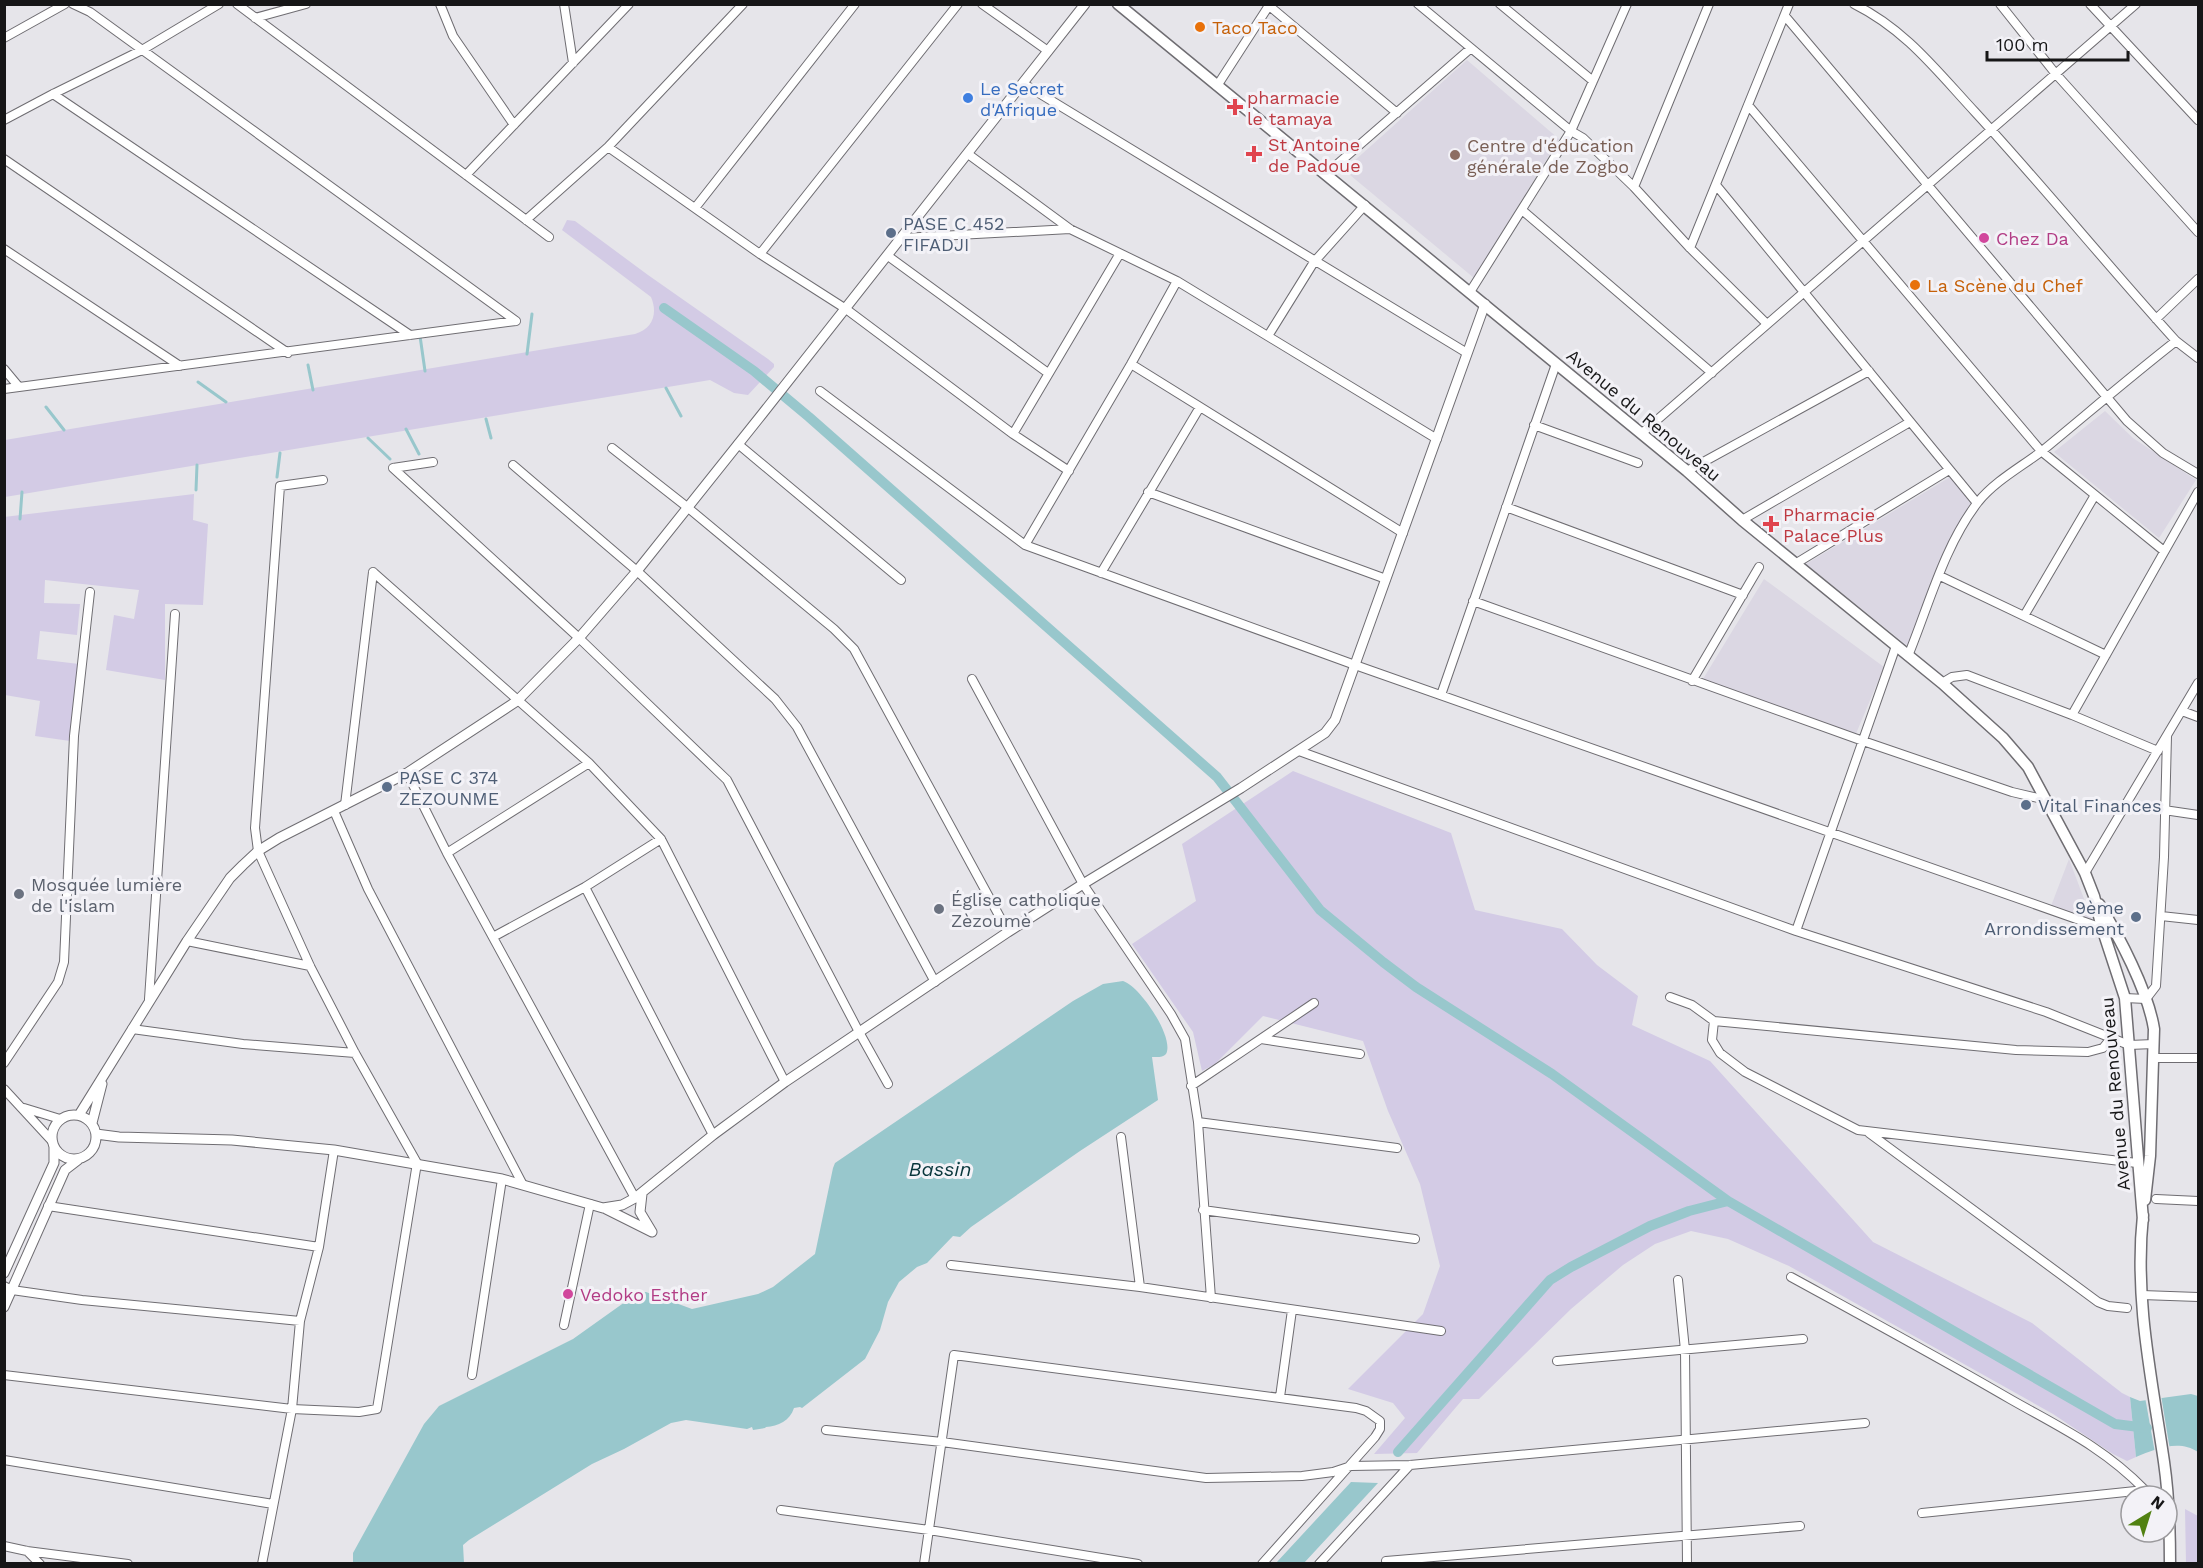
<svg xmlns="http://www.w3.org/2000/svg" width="2203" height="1568" font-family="'Work Sans',sans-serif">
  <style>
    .built { fill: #dbd7e3 }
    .green { fill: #d3cbe5 }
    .water { fill: #98c7cc }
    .pier { fill: #e6e5ea }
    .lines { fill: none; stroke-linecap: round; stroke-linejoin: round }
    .stream { stroke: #98c7cc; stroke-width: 3 }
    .canal { stroke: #98c7cc; stroke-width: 10 }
    .minor-casing { stroke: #6f6d72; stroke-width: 10 }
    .tertiary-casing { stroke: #6f6d72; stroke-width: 11 }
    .secondary-casing { stroke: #6f6d72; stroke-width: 13 }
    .minor { stroke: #fff; stroke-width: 8 }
    .tertiary { stroke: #fff; stroke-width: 9 }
    .secondary { stroke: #fff; stroke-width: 10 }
    .food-dot { fill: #e8710a; stroke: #f3f2f7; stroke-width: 2 }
    .shop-dot { fill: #3f7fe0; stroke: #f3f2f7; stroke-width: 2 }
    .health-dot { fill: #e0444e; stroke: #f3f2f7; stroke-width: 2 }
    .education-dot { fill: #8d6e63; stroke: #f3f2f7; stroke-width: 2 }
    .service-dot { fill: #5c6f8a; stroke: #f3f2f7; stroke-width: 2 }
    .hotel-dot { fill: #d1479c; stroke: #f3f2f7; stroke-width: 2 }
    .worship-dot { fill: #6b7280; stroke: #f3f2f7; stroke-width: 2 }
    .labels { text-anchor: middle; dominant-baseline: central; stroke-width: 6; stroke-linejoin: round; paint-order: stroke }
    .food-label { font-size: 18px; fill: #c56008; stroke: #f3f2f7; text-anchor: start }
    .shop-label { font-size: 18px; fill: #366cbe; stroke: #f3f2f7; text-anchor: start }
    .health-label { font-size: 18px; fill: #be3a42; stroke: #f3f2f7; text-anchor: start }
    .education-label { font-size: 18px; fill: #785e54; stroke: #f3f2f7; text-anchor: start }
    .service-label { font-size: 18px; fill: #4e5e75; stroke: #f3f2f7; text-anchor: start }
    .hotel-label { font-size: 18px; fill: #b23c85; stroke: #f3f2f7; text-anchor: start }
    .street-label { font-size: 18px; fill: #161617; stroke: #f3f2f7 }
    .worship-label { font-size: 18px; fill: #5b616d; stroke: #f3f2f7; text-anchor: start }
    .water-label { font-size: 20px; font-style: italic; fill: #08363b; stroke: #f3f2f7 }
  </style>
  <rect width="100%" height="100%" fill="#e6e5ea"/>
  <path class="built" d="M 1467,60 L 1559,139 L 1474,278 L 1344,170 Z
    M 2105,411 L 2133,438 L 2196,480 L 2159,538 L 2054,452 Z
    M 1950,477 L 1973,506 L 1909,647 L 1806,564 Z
    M 1764,579 L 1884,667 L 1855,736 L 1703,679 Z
    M 2069,859 L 2092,920 L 2051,906 Z"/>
  <path class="green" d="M 567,220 L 575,221 L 648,275 L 768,359 L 774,364 L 774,367 L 748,395 L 734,393 L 710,380 L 5,497 L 5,440 L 635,334 C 653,329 658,313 651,297 L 562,230 Z
    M 194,494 L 193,520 L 208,524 L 203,605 L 165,604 L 165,680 L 106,670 L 114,615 L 134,619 L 139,590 L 45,580 L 44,603 L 80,604 L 77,635 L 40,631 L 37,659 L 79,664 L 70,741 L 35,736 L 40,701 L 5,695 L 4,517 Z
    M 1293,771 L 1451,833 L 1475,910 L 1562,929 L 1597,965 L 1638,996 L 1632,1025 L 1710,1061 L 1873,1242 L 2032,1323 L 2122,1393 L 2130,1397 L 2136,1457 L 2127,1461 L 2113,1454 L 2053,1414 L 1789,1266 L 1728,1239 L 1691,1231 L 1655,1244 L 1623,1265 L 1571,1309 L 1479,1399 L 1463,1399 L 1417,1453 L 1374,1454 L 1405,1418 L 1393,1403 L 1348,1389 L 1423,1314 L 1440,1266 L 1420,1184 L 1388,1111 L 1363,1041 L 1263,1016 L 1215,1064 L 1202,1071 L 1193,1032 L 1132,944 L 1196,901 L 1182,844 Z
    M 2185,1509 L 2198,1516 L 2198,1563 L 2186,1563 Z"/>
  <path class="water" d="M 1123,981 C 1140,986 1175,1038 1166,1054 C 1163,1058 1156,1057 1152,1057 L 1158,1100 L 1080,1151 L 971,1227 L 960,1237 L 953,1236 L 927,1263 L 917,1267 L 899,1282 L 888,1302 L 880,1330 L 865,1359 L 802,1408 L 800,1407 L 794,1408 C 790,1421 778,1426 766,1427 L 765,1428 L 753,1430 L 752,1427 L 747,1429 L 686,1420 L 671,1423 L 624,1449 L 592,1464 L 469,1540 L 463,1545 L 464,1563 L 353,1563 L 353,1553 L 424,1424 L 439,1406 L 573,1339 L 639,1292 L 646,1292 L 692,1309 L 758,1294 L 773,1287 L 815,1254 L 833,1168 L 835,1163 L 1073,1001 L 1103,984 Z
    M 2191,1394 L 2198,1396 L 2198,1452 C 2179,1439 2155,1449 2136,1457 L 2130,1397 L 2140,1401 Z
    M 1351,1482 L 1378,1483 L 1304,1563 L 1276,1563 Z"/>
  <path class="pier" d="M 2161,1395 L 2170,1450 L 2155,1453 L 2145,1397 Z"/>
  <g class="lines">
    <path class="stream" d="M 420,336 L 425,371
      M 527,354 L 532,314
      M 308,365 L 313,390
      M 198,382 L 226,402
      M 666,388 L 681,416
      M 46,407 L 64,430
      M 486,419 L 491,438
      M 406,429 L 419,454
      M 368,438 L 390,459
      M 277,477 L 280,453
      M 196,490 L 197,465
      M 20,519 L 22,492"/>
    <path class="canal" d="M 664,308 L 754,371 L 809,417 L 1217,777 L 1320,910 L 1383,962 L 1416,987 L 1552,1074 L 1728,1201 L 2115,1424 L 2147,1428
      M 1398,1452 L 1550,1280 L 1571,1267 L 1650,1226 L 1689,1211 L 1728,1201"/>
    <g class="minor-casing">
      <path id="minor" d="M 73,4 L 90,12 L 516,321
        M 237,4 L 549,237
        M 440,4 L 453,36 L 514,125
        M 564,4 L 573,63
        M 982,4 L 1048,51
        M 1267,4 L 1397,113
        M 1418,4 L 1571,131 L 1583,138 L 1634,187 L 1690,248 L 1767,324
        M 1500,4 L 1593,81
        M 1854,4 C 1906,30 1936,70 1975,112 C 2044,187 2108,266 2176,341 L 2198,358
        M 2000,4 L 2055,73 L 2198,232
        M 2090,4 L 2198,120
        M 1785,16 L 2127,421 L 2163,453 L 2198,474
        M 255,18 L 306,4
        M 4,38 L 65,4
        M 1024,84 L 1467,353
        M 1217,86 L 1270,4
        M 53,94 L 410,335
        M 1748,105 L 2041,451 L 2164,551
        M 4,120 L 53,94 L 142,50 L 219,4
        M 608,147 L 760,254 L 846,309 L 1013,434 L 1069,471
        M 968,154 L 1070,229 L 1177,281 L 1437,439
        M 4,159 L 288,353
        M 1326,174 L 1471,48
        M 466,175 L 629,4
        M 1716,185 L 1977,503
        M 1634,187 L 1709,4
        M 695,208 L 855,4
        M 1522,210 L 1712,373
        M 526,220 L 608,147 L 743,4
        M 902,238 L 1070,229
        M 1690,248 L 1789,4
        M 4,249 L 180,366
        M 760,254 L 958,4
        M 888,256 L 1048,373
        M 1470,292 L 1571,131 L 1627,4
        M 2156,319 L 2198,279
        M 1268,336 L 1314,262 L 1365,205
        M 1131,364 L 1403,533
        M 4,369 L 19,387
        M 4,389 L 516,321
        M 820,391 L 1025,545 L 1355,665 L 2102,928
        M 1534,425 L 1638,463
        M 1642,433 L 2136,4
        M 1013,434 L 1119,255
        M 738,444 L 901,580
        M 612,448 L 687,507 L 834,629 L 854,649 L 1008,932
        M 513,465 L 637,571 L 775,699 L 797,727 L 935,982
        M 393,468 L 579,638 L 727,780 L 859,1032 L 888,1084
        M 393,468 L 433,462
        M 1687,471 L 1869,371
        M 1148,492 L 1386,579
        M 1506,507 L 1743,595
        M 1742,520 L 1910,422
        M 1025,545 L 1131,364 L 1177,281
        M 1795,564 L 1949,470
        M 373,572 L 589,763 L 661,839 L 785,1082
        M 1101,573 L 1200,407
        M 1940,576 L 2106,655
        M 1473,601 L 1863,741 L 2012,792 L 2047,800
        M 2024,616 L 2095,495
        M 1908,656 C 1929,605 1944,546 1978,502 C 1995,481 2021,467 2042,451 C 2087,414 2130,377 2176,341
        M 972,679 L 1083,884 L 1171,1014 L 1185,1039 L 1198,1122 L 1211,1298
        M 1692,681 L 1759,567
        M 1942,683 L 1952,677 L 1967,675 L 2072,715 L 2158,751
        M 1441,695 L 1556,364
        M 2182,711 L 2198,717
        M 2072,715 L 2198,492
        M 1299,751 L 1796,931 L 2046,1012 L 2129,1045 L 2154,1044
        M 407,773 L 447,853 L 635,1198
        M 345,805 L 373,572
        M 2164,810 L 2198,815
        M 334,811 L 368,889 L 522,1183
        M 447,853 L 589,763
        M 2085,873 L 2198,683
        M 585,887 L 713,1135
        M 2161,916 L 2198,920
        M 1796,931 L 1896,646
        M 493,937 L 585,887 L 661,839
        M 187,941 L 310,966
        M 1670,997 L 1692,1005 L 1714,1021 L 2016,1050 L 2088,1052 L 2103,1048 L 2111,1038
        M 2125,998 L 2146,999 L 2156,986 L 2164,857 L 2167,736
        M 149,999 L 175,614
        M 1714,1021 L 1712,1040 L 1720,1053 L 1745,1072 L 1858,1130 L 2137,1163
        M 132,1029 L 243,1044 L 355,1053
        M 1261,1039 L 1360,1054
        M 2153,1058 L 2198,1058
        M 4,1063 L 58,982 L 64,962 L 74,736 L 90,592
        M 1191,1086 L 1314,1003
        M 4,1089 L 52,1141
        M 24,1108 L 60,1119
        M 1198,1122 L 1397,1148
        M 1869,1133 L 2098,1302 L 2108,1306 L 2127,1308
        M 1121,1137 L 1140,1287
        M 2156,1199 L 2198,1201
        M 48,1206 L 319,1247
        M 1203,1210 L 1415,1239
        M 951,1265 L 1140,1287 L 1441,1331
        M 1791,1277 C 1864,1317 1938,1357 2010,1399 C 2061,1428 2103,1447 2145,1490
        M 1678,1280 L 1685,1350 L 1687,1564
        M 4,1286 L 12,1290 L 82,1300 L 300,1321
        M 2142,1295 L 2198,1297
        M 564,1325 L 590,1204
        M 1557,1361 L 1803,1339
        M 4,1375 L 292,1409 L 359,1412 L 377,1409 L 417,1163 L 355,1053 L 310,966 L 258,851 L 255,828 L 280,486 L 323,480
        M 472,1375 L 502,1179
        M 1280,1397 L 1292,1310
        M 826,1430 L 942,1442 L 1206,1478 L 1302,1476 L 1333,1472 L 1351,1466 L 1410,1465 L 1865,1423
        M 4,1460 L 273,1504
        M 781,1510 L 929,1530 L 1138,1564
        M 1922,1513 L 2145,1490
        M 4,1546 L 27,1551 L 128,1564
        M 27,1551 L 40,1564
        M 1386,1561 L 1800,1526
        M 262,1564 L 292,1409 L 300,1321 L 319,1247 L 334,1150
        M 924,1564 L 954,1355 L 1356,1408 L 1366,1411 L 1380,1421 L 1380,1429 L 1375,1437 L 1262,1564
        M 1319,1564 L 1410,1465"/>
    </g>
    <g class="tertiary-casing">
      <path id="tertiary" d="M52 1137a22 22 0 1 1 44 0a22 22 0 1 1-44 0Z
        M 79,1115 L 187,941 L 230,878 L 243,865 L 258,851 L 279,838 L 407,773 L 517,701 L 579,638 L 637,571 L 763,413 L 1085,4
        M 92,1123 L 102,1084
        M 96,1134 L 119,1137 L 232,1140 L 334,1150 L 502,1179 L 603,1208 L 622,1205 L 635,1198 L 713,1135 L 785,1082 L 1008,932 L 1083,884 L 1241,788 L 1325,733 L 1335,720 L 1485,304
        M 642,1194 L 640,1212 L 652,1232
        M 606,1209 L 652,1232
        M 4,1273 L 54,1163 L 54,1146
        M 4,1307 L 65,1170 L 78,1160"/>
    </g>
    <g class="secondary-casing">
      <path id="secondary" d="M 1118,4 L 1687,471 L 1742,520 L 1942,683 L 2003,738 L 2028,767 L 2085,873 L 2094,896 L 2102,928 L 2125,998 L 2143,1220
        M 2099,904 C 2119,936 2148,991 2154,1029 L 2150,1156 L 2145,1200
        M 2143,1215 C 2134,1299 2152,1380 2164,1462 C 2169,1496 2170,1530 2170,1564"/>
    </g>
    <use href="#minor" class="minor"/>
    <use href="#tertiary" class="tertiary"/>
    <use href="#secondary" class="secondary"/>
  </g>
  <g class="food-dot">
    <circle cx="1200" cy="27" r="6"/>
    <circle cx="1915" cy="285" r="6"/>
  </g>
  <circle class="shop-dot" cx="968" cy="98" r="6"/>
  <g class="health-dot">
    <path d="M1232 98h6v6h6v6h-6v6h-6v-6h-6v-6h6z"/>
    <path d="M1251 145h6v6h6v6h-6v6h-6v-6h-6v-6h6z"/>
    <path d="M1768 515h6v6h6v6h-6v6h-6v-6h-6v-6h6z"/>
  </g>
  <circle class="education-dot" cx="1455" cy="155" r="6"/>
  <g class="service-dot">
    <circle cx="891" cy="233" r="6"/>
    <circle cx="387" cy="787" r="6"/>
    <circle cx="2026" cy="805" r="6"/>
    <circle cx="2136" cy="917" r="6"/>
  </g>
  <g class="hotel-dot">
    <circle cx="1984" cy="238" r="6"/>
    <circle cx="568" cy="1294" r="6"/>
  </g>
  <g class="worship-dot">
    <circle cx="19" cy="894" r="6"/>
    <circle cx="939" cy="909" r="6"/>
  </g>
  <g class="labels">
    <g class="food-label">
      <text x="1212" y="27">Taco Taco</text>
      <text x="1927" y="285">La Scène du Chef</text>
    </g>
    <g class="shop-label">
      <text x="980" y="88">Le Secret<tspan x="980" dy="21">d'Afrique</tspan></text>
    </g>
    <g class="health-label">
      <text x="1247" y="97">pharmacie<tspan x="1247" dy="21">le tamaya</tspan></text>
      <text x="1268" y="144">St Antoine<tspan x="1268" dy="21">de Padoue</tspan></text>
      <text x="1783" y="514">Pharmacie<tspan x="1783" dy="21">Palace Plus</tspan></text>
    </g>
    <g class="education-label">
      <text x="1467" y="145">Centre d'éducation<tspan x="1467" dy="21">générale de Zogbo</tspan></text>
    </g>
    <g class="service-label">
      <text x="903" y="223">PASE C 452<tspan x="903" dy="21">FIFADJI</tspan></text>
      <text x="399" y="777">PASE C 374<tspan x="399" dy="21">ZEZOUNME</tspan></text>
      <text x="2038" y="805">Vital Finances</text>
      <text x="2124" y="907" text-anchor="end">9ème<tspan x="2124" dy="21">Arrondissement</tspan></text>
    </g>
    <g class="hotel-label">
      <text x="1996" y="238">Chez Da</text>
      <text x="580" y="1294">Vedoko Esther</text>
    </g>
    <g class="street-label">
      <text transform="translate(1644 415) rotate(40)">Avenue du Renouveau</text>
      <text transform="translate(2115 1094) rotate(-95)">Avenue du Renouveau</text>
    </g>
    <g class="worship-label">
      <text x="31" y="884">Mosquée lumière<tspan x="31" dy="21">de l'islam</tspan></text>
      <text x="951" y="899">Église catholique<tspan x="951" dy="21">Zèzoumè</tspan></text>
    </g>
    <g class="water-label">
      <text x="940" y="1169">Bassin</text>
    </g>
  </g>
  <rect width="2203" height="1568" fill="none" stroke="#161617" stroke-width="12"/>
  <g transform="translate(2149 1514) rotate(38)"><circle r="28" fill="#f3f2f7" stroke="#9b9a9d" stroke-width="1.5"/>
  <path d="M0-4.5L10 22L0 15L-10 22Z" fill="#518112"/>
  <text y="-9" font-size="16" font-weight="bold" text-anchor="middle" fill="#161617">N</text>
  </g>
  <path d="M1987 51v9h141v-9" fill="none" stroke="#161617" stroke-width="3"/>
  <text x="1996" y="51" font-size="18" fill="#161617" stroke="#f3f2f7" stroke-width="4.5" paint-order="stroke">100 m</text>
</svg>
